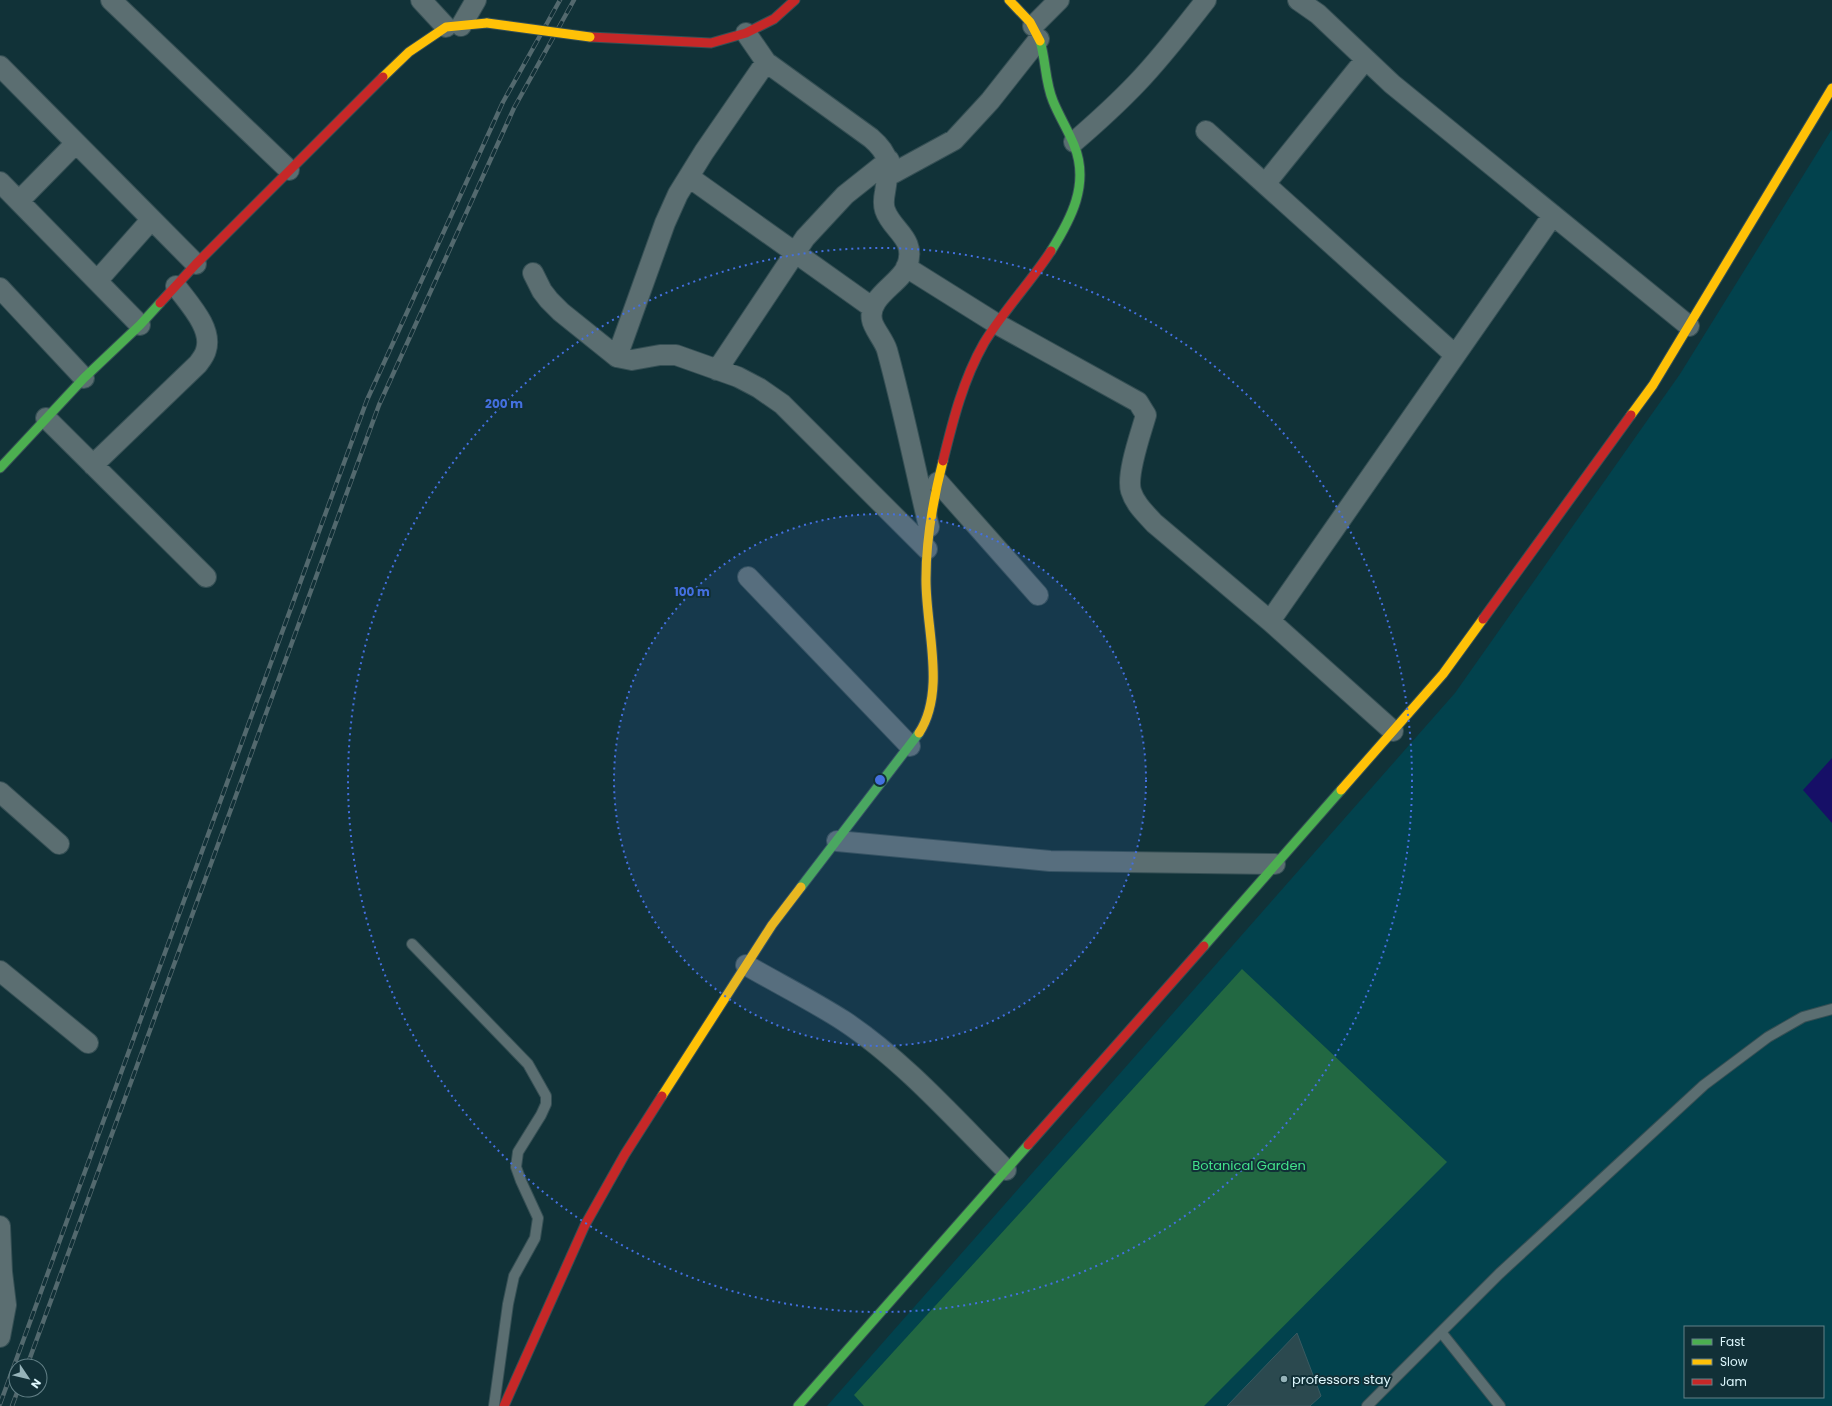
<svg xmlns="http://www.w3.org/2000/svg" width="1832" height="1406" font-family="Poppins,sans-serif">
  <style>
    .built { fill: #02424d; fill-rule: evenodd }
    .green { fill: #226842 }
    .water { fill: #160f67 }
    .building { fill: #2b494f; stroke: #385a61 }
    .lines { fill: none; stroke-linecap: round; stroke-linejoin: round }
    .lane-casing { stroke: #354f54; stroke-width: 12 }
    .street-casing { stroke: #354f54; stroke-width: 22 }
    .fast-casing { stroke: #354f54; stroke-width: 11 }
    .slow-casing { stroke: #354f54; stroke-width: 11 }
    .jam-casing { stroke: #354f54; stroke-width: 11 }
    .lane { stroke: #5b6e71; stroke-width: 10 }
    .street { stroke: #5b6e71; stroke-width: 20 }
    .fast { stroke: #4caf50; stroke-width: 9 }
    .slow { stroke: #ffc107; stroke-width: 9 }
    .jam { stroke: #c62828; stroke-width: 9 }
    .rail-casing { stroke: #53696e; stroke-width: 4.5 }
    .rail { stroke: #113037; stroke-width: 3; stroke-dasharray: 9; stroke-linecap: butt }
    .slow-bridge-casing { stroke: #354f54; stroke-width: 11; stroke-linecap: butt }
    .slow-bridge { stroke: #ffc107; stroke-width: 9 }
    .ring { fill: none; stroke: #4470e0; stroke-width: 2; stroke-dasharray: 2 4 }
    .poi-dot { fill: #96b3b9; stroke: #113037; stroke-width: 1.5 }
    .labels { text-anchor: middle; dominant-baseline: central; stroke-width: 4; stroke-linejoin: round; paint-order: stroke }
    .park-label { font-size: 13px; fill: #43e28a; stroke: #113037 }
    .poi-label { font-size: 13px; fill: #def8fe; stroke: #113037; text-anchor: start }
    .centre { fill: #4470e0; stroke: #113037; stroke-width: 2 }
    .ring-label { font-size: 12px; text-anchor: middle; font-weight: bold; fill: #4470e0; stroke: #113037; stroke-width: 4; stroke-linejoin: round; paint-order: stroke }
  </style>
  <rect width="100%" height="100%" fill="#113238"/>
  <path class="built" d="M 1832,129 L 1832,1406 L 827,1406 L 1455,693 L 1680,374 ZM 1685,1327 L 1823,1327 L 1823,1397 L 1685,1397 Z"/>
  <path class="green" d="M 1242,969 L 1447,1162 L 1204,1406 L 864,1406 L 854,1395 Z"/>
  <path class="water" d="M 1832,758 L 1832,823 L 1803,790 Z"/>
  <path class="building" d="M 1297,1333 L 1321,1396 L 1310,1406 L 1227,1406 Z"/>
  <g class="lines">
    <g class="lane-casing">
      <path id="lane" d="M 412,944 L 528,1064 L 546,1096 L 546,1104 L 541,1115 L 518,1152 L 516,1167 L 521,1181 L 538,1218 L 535,1238 L 514,1276 L 508,1304 L 494,1406
        M 1441,1332 L 1500,1406
        M 1367,1406 L 1499,1274 L 1704,1085 L 1768,1037 L 1803,1017 L 1832,1009"/>
    </g>
    <g class="street-casing">
      <path id="street" d="M 111,0 L 289,170
        M 421,0 L 446,27
        M 1298,0 L 1318,14 L 1392,84 L 1689,326
        M 461,26 L 476,0
        M 1033,26 L 1059,0
        M 746,33 L 766,62 L 871,138 C 892,156 889,166 885,192 C 884,197 883,204 885,210 C 892,231 917,238 907,266 C 900,284 867,297 872,320 C 873,328 884,340 887,350 C 903,408 915,468 929,527
        M 0,66 L 196,264
        M 1206,131 L 1455,355
        M 1074,142 C 1096,123 1117,104 1137,83 C 1162,57 1184,28 1206,0
        M 888,176 L 954,140 L 990,101 L 1039,39
        M 689,177 L 873,308
        M 0,182 L 140,325
        M 1265,184 L 1365,60
        M 19,201 L 76,143
        M 906,267 L 997,324 L 1138,402 L 1146,415 C 1141,433 1126,474 1131,491 C 1135,504 1145,513 1154,523 L 1270,621 L 1393,731
        M 533,273 L 542,291 L 549,300 L 561,312 L 617,357 L 632,360 L 660,355 L 676,355 L 738,377 L 759,388 L 782,404 L 927,549
        M 97,281 L 151,220
        M 0,288 L 84,378
        M 617,357 L 665,223 L 678,194 L 704,152 L 766,62
        M 717,370 L 805,238 L 845,195 L 889,160
        M 46,418 L 206,577
        M 93,465 L 198,364 C 201,360 205,355 206,350 C 213,328 188,303 176,286
        M 938,482 L 1038,595
        M 748,577 L 910,746
        M 1270,621 L 1553,215
        M 0,792 L 59,844
        M 837,841 L 1050,861 L 1275,864
        M 746,965 C 779,984 813,1001 844,1021 C 903,1060 956,1120 1006,1170
        M 0,971 L 88,1043
        M 0,1226 L 2,1272 L 6,1305 L 0,1337"/>
    </g>
    <g class="fast-casing">
      <path id="fast" d="M 1040,41 C 1046,61 1045,82 1053,101 C 1059,116 1068,130 1074,145 C 1090,184 1071,219 1051,251
        M 0,468 L 84,378 L 140,325 L 160,303
        M 801,887 L 919,733
        M 1204,946 L 1341,790
        M 798,1406 L 1028,1145"/>
    </g>
    <g class="slow-casing">
      <path id="slow" d="M 1009,0 L 1030,22 L 1040,41
        M 383,77 L 409,52 L 446,27 L 487,23
        M 1631,415 L 1653,385 L 1832,88
        M 919,733 C 947,690 925,626 926,578 C 926,538 933,500 943,461
        M 1341,790 L 1443,674 L 1483,619
        M 662,1096 L 772,925 L 801,887"/>
    </g>
    <g class="jam-casing">
      <path id="jam" d="M 590,37 L 711,43 L 746,33 L 774,19 L 795,0
        M 160,303 L 196,264 L 383,77
        M 943,461 C 953,420 963,380 984,343 C 1004,310 1030,283 1051,251
        M 1483,619 L 1631,415
        M 1028,1145 L 1204,946
        M 504,1406 L 585,1225 L 625,1154 L 662,1096"/>
    </g>
    <use href="#lane" class="lane"/>
    <use href="#street" class="street"/>
    <use href="#fast" class="fast"/>
    <use href="#slow" class="slow"/>
    <use href="#jam" class="jam"/>
    <g class="rail-casing">
      <path id="rail" d="M 27,1366 L 379,405 L 514,108 L 574,0
        M 0,1404 L 367,400 L 503,102 L 560,0
        M 12,1406 L 18,1390"/>
    </g>
    <use href="#rail" class="rail"/>
    <g class="slow-bridge-casing">
      <path id="slow-bridge" d="M 487,23 L 590,37"/>
    </g>
    <use href="#slow-bridge" class="slow-bridge"/>
  </g>
  <circle cx="880" cy="780" r="266" fill="#4470e0" fill-opacity=".12"/>
  <g class="ring">
    <circle cx="880" cy="780" r="266"/>
    <circle cx="880" cy="780" r="532"/>
  </g>
  <circle class="poi-dot" cx="1284" cy="1379" r="4"/>
  <g class="labels">
    <g class="park-label">
      <text x="1249" y="1165">Botanical Garden</text>
    </g>
    <g class="poi-label">
      <text x="1292" y="1379">professors stay</text>
    </g>
  </g>
  <circle cx="880" cy="780" r="6" class="centre"/>
  <g class="ring-label">
    <text x="504" y="408">200 m</text>
    <text x="692" y="596">100 m</text>
  </g>
  <rect x="1684" y="1326" width="140" height="72" fill="#113037" stroke="#638087"/>
  <rect x="1692" y="1339" width="20" height="6" fill="#4caf50" stroke="#638087"/>
  <text x="1720" y="1346" font-size="12" fill="#def8fe">Fast</text>
  <rect x="1692" y="1359" width="20" height="6" fill="#ffc107" stroke="#638087"/>
  <text x="1720" y="1366" font-size="12" fill="#def8fe">Slow</text>
  <rect x="1692" y="1379" width="20" height="6" fill="#c62828" stroke="#638087"/>
  <text x="1720" y="1386" font-size="12" fill="#def8fe">Jam</text>
  <g transform="translate(28 1378) rotate(125)"><circle r="19" fill="#113037" stroke="#638087"/>
  <path d="M0-3L7 15L0 10L-7 15Z" fill="#96b3b9"/>
  <text y="-6" font-size="11" font-weight="bold" text-anchor="middle" fill="#def8fe">N</text>
  </g>
</svg>
